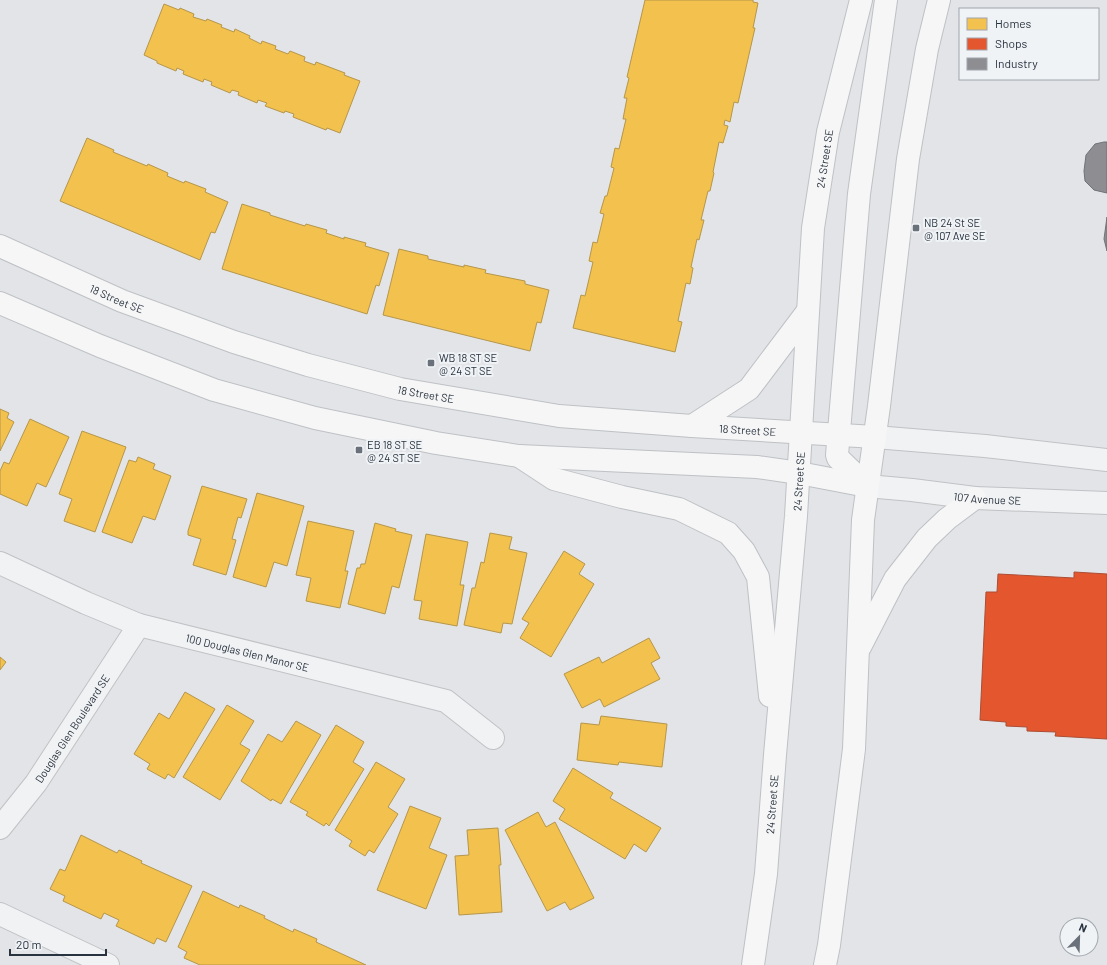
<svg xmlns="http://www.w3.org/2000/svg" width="1107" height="965" font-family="Barlow,sans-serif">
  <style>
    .homes { fill: #f2c14e; stroke: #b6964a }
    .shops { fill: #e4572e; stroke: #ac4c33 }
    .industry { fill: #8d8d92; stroke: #6f7279 }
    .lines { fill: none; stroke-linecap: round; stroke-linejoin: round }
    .minor-casing { stroke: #c0c2c5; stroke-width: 24 }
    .major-casing { stroke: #bec1c5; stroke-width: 24 }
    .minor { stroke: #f1f2f4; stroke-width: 22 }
    .major { stroke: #f6f6f6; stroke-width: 22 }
    .poi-dot { fill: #6a717a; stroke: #f0f3f6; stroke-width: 1.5 }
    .labels { text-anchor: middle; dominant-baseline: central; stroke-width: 4; stroke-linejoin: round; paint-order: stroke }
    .street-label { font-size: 11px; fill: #293340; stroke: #f0f3f6 }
    .poi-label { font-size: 11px; fill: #293340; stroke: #f0f3f6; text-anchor: start }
  </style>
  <rect width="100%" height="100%" fill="#e2e4e7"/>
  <path class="homes" d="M 645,0 L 753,0 L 753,2 L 758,3 L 753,28 L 755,28 L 738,103 L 734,102 L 730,122 L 725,120 L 724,125 L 728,126 L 723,143 L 719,142 L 713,172 L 714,173 L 710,191 L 708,191 L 701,220 L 704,220 L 699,240 L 697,239 L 691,267 L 693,268 L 690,284 L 686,283 L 678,321 L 682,322 L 675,352 L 573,328 L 581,295 L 585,296 L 593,262 L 589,261 L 593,242 L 597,243 L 604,214 L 600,213 L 605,196 L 607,196 L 614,168 L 611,167 L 615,148 L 619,149 L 626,119 L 623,119 L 627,98 L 624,98 L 629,78 L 627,77 Z
    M 164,4 L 179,10 L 180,8 L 194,14 L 193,17 L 206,21 L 207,19 L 222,25 L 221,27 L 234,32 L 235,29 L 250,36 L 249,38 L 261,44 L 262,41 L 276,46 L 275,49 L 288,54 L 290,51 L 305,57 L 304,61 L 315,65 L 316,62 L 345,73 L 344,75 L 360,81 L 340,133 L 327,128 L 326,130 L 293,117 L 294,114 L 285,111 L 284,113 L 265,106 L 267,103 L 258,100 L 257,103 L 238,95 L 239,92 L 232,90 L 230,93 L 211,85 L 212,82 L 204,79 L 203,82 L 183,74 L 184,71 L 177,68 L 176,71 L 157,63 L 157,61 L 144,55 Z
    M 87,138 L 114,150 L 113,152 L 147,166 L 148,164 L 168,173 L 167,176 L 184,183 L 185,181 L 206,189 L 205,192 L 228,202 L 215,233 L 211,232 L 200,260 L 60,201 Z
    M 242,204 L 270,213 L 270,215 L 305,226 L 306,224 L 327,230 L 326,233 L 344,239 L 344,237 L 366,243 L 365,246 L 389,253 L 379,286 L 376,285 L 367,314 L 222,269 Z
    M 399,249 L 428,256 L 428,259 L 464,267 L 464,265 L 486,270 L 485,273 L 525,281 L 525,284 L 549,290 L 541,323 L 537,322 L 530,351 L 383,315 Z
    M 0,409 L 9,413 L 7,418 L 14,422 L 0,451 Z
    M 30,419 L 69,437 L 46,487 L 37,483 L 27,506 L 0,494 L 0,471 L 4,462 L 9,464 Z
    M 82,431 L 126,447 L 95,532 L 64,521 L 72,499 L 59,494 Z
    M 138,457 L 155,464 L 153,469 L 171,476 L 155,520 L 143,516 L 132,543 L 102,532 L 129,460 L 136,462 Z
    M 202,486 L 247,499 L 241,518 L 238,517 L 232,539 L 236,540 L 226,575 L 193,565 L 201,539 L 188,535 L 188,531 Z
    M 257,493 L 304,506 L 287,566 L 274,562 L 266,587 L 233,577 Z
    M 308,521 L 354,531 L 345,571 L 348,571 L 340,608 L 306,601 L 311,578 L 296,575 Z
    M 375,523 L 396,529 L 395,531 L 412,535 L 399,588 L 392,586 L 385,614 L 348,604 L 357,568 L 360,568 L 361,564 L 365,564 Z
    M 490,533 L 512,537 L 509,549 L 527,553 L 512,624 L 503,623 L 501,633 L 464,625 L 472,588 L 475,588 L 481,562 L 484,563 Z
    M 426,534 L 468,542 L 460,585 L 464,585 L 457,626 L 419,619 L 422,601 L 414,600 Z
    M 564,551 L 585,564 L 579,574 L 594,584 L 551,657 L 520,638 L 529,623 L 522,619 Z
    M 649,638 L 660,658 L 651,663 L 660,679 L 604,707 L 600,699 L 582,708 L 564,674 L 599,657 L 602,663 Z
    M 0,657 L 6,662 L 0,670 Z
    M 185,692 L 215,709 L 174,778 L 168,774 L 165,779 L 147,769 L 150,764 L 134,754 L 159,713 L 169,719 Z
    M 227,705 L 254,721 L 240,744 L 250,750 L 220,800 L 183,777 Z
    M 601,716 L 667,724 L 662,767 L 619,762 L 618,765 L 577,760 L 581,723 L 599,725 Z
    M 296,721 L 321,735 L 281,804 L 272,799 L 271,801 L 241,781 L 268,734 L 282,742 Z
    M 336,725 L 364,742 L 353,762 L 364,769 L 329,826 L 326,823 L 324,826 L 306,815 L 308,812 L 290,802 Z
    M 376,762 L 405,779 L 388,807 L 398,814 L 374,853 L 369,850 L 365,856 L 349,846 L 352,841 L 335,830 Z
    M 573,768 L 613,793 L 610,798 L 661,828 L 646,852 L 634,844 L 625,859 L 559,819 L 565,809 L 553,801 Z
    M 410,806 L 441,818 L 429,848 L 447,855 L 426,909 L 377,890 Z
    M 538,812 L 546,827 L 555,822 L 594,898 L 570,910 L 565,902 L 547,911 L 505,830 Z
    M 498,828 L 501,865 L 499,865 L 502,912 L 459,915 L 455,856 L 469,855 L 467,830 Z
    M 81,835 L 117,853 L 119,850 L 142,861 L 141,863 L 192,886 L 166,942 L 157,938 L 154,944 L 116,926 L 119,920 L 104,913 L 101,919 L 63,901 L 65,896 L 50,889 L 60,869 L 65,871 Z
    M 203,891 L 239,908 L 240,905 L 265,916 L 264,918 L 293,932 L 294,929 L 317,939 L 316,942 L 366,965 L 200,965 L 184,958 L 187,952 L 178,947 Z"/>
  <path class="shops" d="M 1074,572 L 1107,574 L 1107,739 L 1055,736 L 1056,732 L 1027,731 L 1027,727 L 1006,726 L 1006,722 L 980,720 L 986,592 L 997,592 L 998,574 L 1074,578 Z"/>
  <path class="industry" d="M 1104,142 L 1107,142 L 1107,193 L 1094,190 L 1085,181 L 1084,171 L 1086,155 L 1095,144 Z
    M 1107,217 L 1107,251 L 1104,239 Z"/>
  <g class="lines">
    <g class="minor-casing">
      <g id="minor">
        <path d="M 875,437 L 985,446 L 1107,460"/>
        <path id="s1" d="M 867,486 L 912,490 L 975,498 L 1107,503"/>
        <path id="s2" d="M 0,563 L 86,603 L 139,625 L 446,701 L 493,738"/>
        <path id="s3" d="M 0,828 L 36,783 L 139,625"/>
        <path d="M 0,914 L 108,965"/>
      </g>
    </g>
    <g class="major-casing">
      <g id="major">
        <path id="s4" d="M 0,246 L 122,301 L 234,342 L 308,365 L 400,389 L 559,416 L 692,426 L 875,437"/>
        <path d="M 0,303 L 100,346 L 214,390 L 315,418 L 436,443 L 519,456 L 757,467 L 799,473 L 867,486"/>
        <path d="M 692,426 L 749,389 L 807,312"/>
        <path d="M 519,456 L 554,479 L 622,497 L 679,509 L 728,533 L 744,551 L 758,577 L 770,696"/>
        <path d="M 867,486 L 838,458 L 837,455 L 859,194 L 886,0"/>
        <path d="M 860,647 L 895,579 L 927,538 L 947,519 L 975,498"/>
        <path id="s5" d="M 753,965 L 766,874 L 775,755 L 796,516 L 813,228 L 828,132 L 861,0"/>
        <path d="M 825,965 L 829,945 L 854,749 L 863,520 L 879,406 L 908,159 L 927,49 L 939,0"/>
      </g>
    </g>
    <use href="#minor" class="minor"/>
    <use href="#major" class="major"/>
  </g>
  <g class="poi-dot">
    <rect x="912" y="224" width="8" height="8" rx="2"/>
    <rect x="427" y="359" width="8" height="8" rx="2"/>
    <rect x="355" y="446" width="8" height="8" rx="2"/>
  </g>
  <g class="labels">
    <g class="street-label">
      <text stroke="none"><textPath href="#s5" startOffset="810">24 Street SE</textPath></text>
      <text stroke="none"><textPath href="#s4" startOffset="128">18 Street SE</textPath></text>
      <text stroke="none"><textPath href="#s4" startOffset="452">18 Street SE</textPath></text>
      <text stroke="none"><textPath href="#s4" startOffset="776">18 Street SE</textPath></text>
      <text stroke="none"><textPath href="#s5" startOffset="486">24 Street SE</textPath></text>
      <text stroke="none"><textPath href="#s1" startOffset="121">107 Avenue SE</textPath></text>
      <text stroke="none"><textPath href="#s2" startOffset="264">100 Douglas Glen Manor SE</textPath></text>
      <text stroke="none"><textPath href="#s3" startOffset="123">Douglas Glen Boulevard SE</textPath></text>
      <text stroke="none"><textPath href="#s5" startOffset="162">24 Street SE</textPath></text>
    </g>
    <g class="poi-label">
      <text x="924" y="222">NB 24 St SE<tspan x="924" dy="13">@ 107 Ave SE</tspan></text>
      <text x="439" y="357">WB 18 ST SE<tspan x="439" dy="13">@ 24 ST SE</tspan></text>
      <text x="367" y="444">EB 18 ST SE<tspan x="367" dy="13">@ 24 ST SE</tspan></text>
    </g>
  </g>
  <rect x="959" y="8" width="140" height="72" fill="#f0f3f6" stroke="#a0a6ad"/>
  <rect x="967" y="18" width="20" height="12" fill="#f2c14e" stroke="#a0a6ad"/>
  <text x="995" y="28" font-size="12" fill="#293340">Homes</text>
  <rect x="967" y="38" width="20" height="12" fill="#e4572e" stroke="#a0a6ad"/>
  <text x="995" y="48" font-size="12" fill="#293340">Shops</text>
  <rect x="967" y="58" width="20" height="12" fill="#8d8d92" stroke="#a0a6ad"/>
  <text x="995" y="68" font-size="12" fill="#293340">Industry</text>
  <g transform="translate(1079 937) rotate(23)"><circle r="19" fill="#f0f3f6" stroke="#a0a6ad"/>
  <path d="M0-3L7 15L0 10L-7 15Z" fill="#6a717a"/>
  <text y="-6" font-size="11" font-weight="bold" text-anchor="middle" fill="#293340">N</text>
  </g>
  <path d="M10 949v6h96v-6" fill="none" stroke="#293340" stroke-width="2"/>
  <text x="16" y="949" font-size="12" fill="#293340" stroke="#f0f3f6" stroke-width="3" paint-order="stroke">20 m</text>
</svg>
